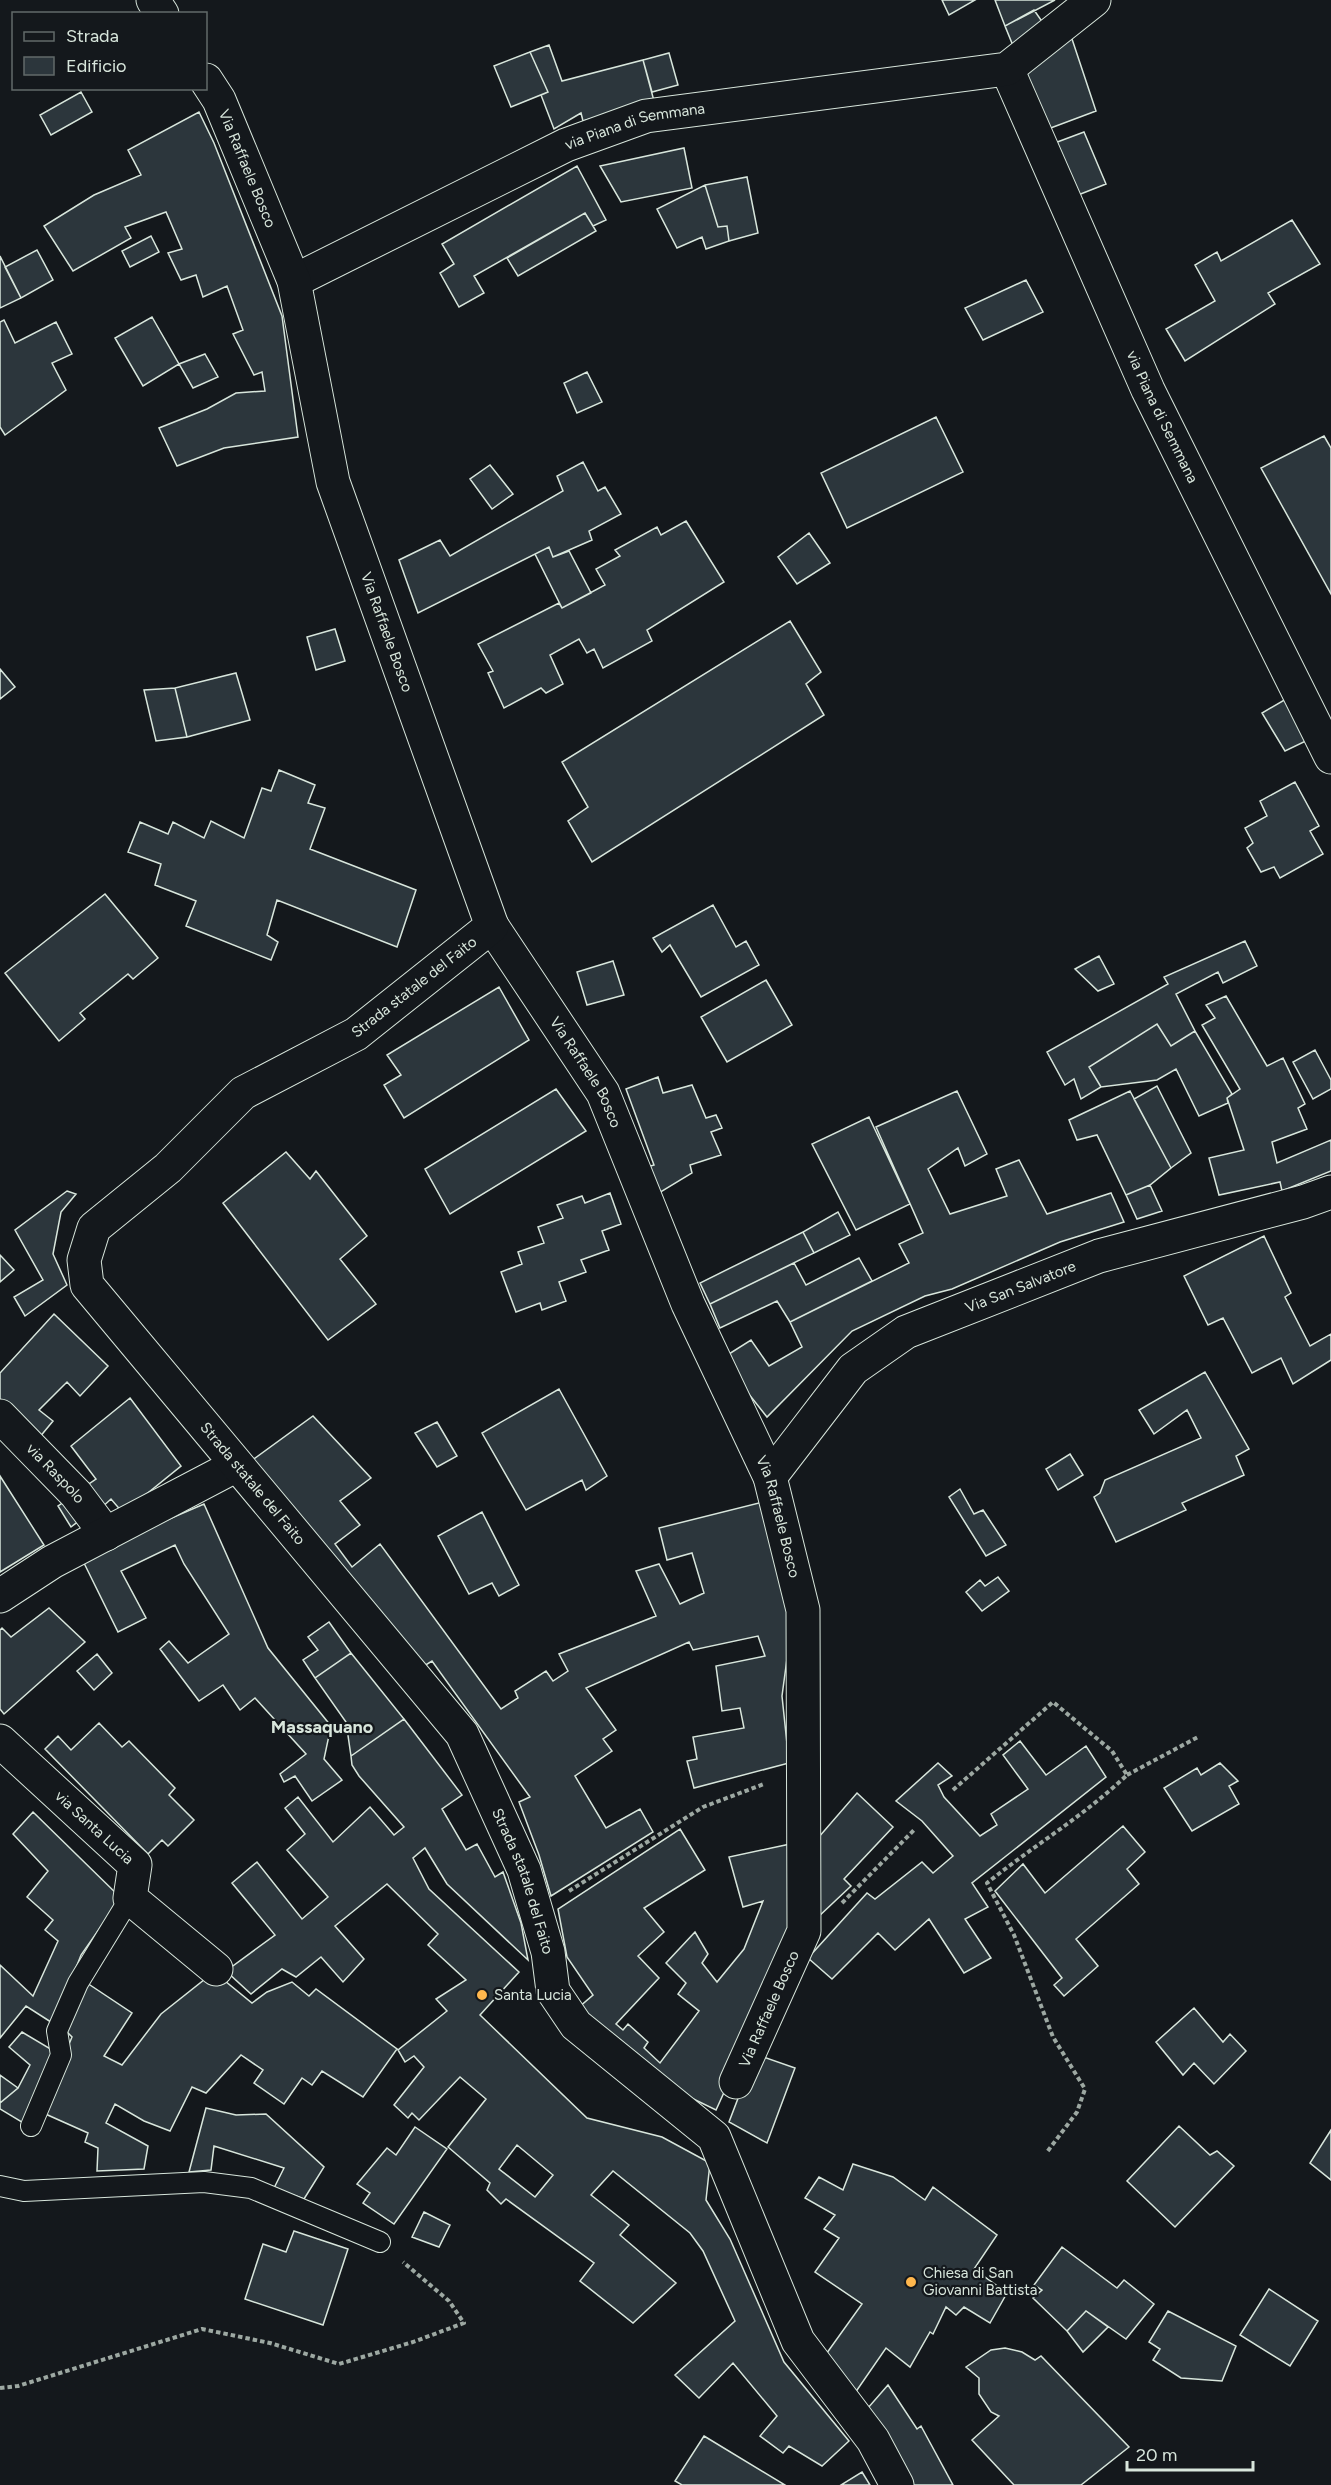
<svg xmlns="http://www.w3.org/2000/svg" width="1331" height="2485" font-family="Figtree,sans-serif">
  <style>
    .building { fill: #2c363c; stroke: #d8e6dc; stroke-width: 1.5; fill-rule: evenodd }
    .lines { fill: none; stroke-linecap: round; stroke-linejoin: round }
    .service-casing { stroke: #d8e6dc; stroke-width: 22 }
    .minor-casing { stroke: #d8e6dc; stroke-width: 35 }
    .tertiary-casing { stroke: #d8e6dc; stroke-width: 35 }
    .path { stroke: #9da8a2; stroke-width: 4; stroke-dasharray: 4.5 3; stroke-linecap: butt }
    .service { stroke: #14181c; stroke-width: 20 }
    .minor { stroke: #14181c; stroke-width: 33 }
    .tertiary { stroke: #14181c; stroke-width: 33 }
    .poi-dot { fill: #ffb74d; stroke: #14181c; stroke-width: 2 }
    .labels { text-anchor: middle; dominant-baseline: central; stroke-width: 4.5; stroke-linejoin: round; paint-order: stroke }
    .street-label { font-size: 15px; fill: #d8e6dc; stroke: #14181c }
    .poi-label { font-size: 15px; fill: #d8e6dc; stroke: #14181c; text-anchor: start }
    .quarter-label { font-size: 18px; font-weight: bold; fill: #d8e6dc; stroke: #14181c }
  </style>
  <rect width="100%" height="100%" fill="#14181c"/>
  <path class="building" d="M 942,0 L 975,0 L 949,15 Z
    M 995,0 L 1055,0 L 1005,26 Z
    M 1034,10 L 1048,30 L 1016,53 L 1005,26 Z
    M 1070,33 L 1096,111 L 1040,132 L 1019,71 Z
    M 549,45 L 562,81 L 643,60 L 654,101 L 583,121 L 581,113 L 554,129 L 541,95 L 548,92 L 530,52 Z
    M 530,52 L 548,92 L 511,107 L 494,66 Z
    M 669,53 L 678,85 L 652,92 L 643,60 Z
    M 81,92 L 92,112 L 51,135 L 40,115 Z
    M 199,112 L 214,143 L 282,316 L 298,437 L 224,448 L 177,466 L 159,428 L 207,409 L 236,393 L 265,391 L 262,372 L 254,375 L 233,334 L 243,330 L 227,286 L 203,297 L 196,275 L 181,280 L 168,253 L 182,249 L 166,212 L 125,227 L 131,238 L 73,271 L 44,226 L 94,195 L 141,175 L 128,150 Z
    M 1084,132 L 1106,184 L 1073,197 L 1052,144 Z
    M 684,148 L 692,188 L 621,202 L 600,166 Z
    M 577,166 L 606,220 L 593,226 L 585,213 L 474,276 L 484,293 L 459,307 L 440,273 L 454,264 L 442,244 Z
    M 747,177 L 758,233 L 729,241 L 727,226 L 718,227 L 705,185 Z
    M 705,185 L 718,227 L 727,226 L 729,241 L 706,249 L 702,237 L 677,248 L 657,209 Z
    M 585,213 L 596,231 L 518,276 L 507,258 Z
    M 1292,220 L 1320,264 L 1268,293 L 1275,304 L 1185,361 L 1166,329 L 1215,301 L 1195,265 L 1217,252 L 1221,261 Z
    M 151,236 L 159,252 L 130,267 L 122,251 Z
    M 37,250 L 53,280 L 21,298 L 5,267 Z
    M 0,256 L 21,298 L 0,308 Z
    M 1026,280 L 1043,312 L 983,340 L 965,308 Z
    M 152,317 L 179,364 L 143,386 L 115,338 Z
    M 4,320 L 15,343 L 56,322 L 72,354 L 52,363 L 66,390 L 5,435 L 0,427 L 0,322 Z
    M 205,354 L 218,377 L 193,388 L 179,364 Z
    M 587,372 L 602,402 L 577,413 L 564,383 Z
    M 936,417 L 963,472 L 847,528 L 821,473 Z
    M 1324,436 L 1331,448 L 1331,594 L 1261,468 Z
    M 583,462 L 598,491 L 605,487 L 621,514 L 589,531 L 592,540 L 553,557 L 549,547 L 418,613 L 399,560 L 440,540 L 450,556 L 563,491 L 557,476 Z
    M 490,465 L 513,494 L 492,509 L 470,479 Z
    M 686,521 L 724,582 L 647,630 L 652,641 L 603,668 L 594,649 L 587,653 L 579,639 L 550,655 L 563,684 L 546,693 L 541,688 L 504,708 L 488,673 L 493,671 L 478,644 L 559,603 L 562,608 L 605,585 L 596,569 L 620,556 L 615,550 L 657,527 L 661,535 Z
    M 809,533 L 830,563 L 797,584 L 778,557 Z
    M 549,547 L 553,557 L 569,551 L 591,593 L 562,608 L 535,554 Z
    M 790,621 L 821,672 L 806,684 L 824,715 L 592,862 L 568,821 L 588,807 L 562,762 Z
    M 335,629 L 345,661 L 316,670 L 307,637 Z
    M 0,669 L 15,687 L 0,699 Z
    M 236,673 L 250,720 L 187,737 L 175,688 Z
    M 175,688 L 187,737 L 156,741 L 144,690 Z
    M 1286,699 L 1308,740 L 1285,751 L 1262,713 Z
    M 279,770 L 315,785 L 308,803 L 325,808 L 310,849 L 416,890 L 397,947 L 277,900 L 267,935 L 278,942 L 271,960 L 186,926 L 196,901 L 155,885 L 161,864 L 128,852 L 140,822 L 168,834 L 173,822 L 204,838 L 211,821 L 244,838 L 262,788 L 271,791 Z
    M 1295,782 L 1319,826 L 1310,831 L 1323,854 L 1280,878 L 1274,867 L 1261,872 L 1247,848 L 1253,843 L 1245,828 L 1267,816 L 1260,801 Z
    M 105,894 L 158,958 L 133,979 L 128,974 L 80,1013 L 85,1019 L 59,1041 L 5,973 Z
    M 713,905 L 736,947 L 746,941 L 759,965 L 701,997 L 670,945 L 662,952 L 653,938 Z
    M 1245,941 L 1257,966 L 1223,983 L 1218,972 L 1176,994 L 1195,1031 L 1171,1046 L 1157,1024 L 1089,1067 L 1101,1087 L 1081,1099 L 1074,1079 L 1065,1085 L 1047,1052 L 1168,984 L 1164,977 Z
    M 1099,956 L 1114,984 L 1098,991 L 1075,969 Z
    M 613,961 L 624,995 L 587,1005 L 577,972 Z
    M 766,980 L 792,1025 L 727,1062 L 701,1017 Z
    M 499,987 L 529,1040 L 404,1118 L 384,1085 L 401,1075 L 387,1055 Z
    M 1226,996 L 1267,1066 L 1283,1058 L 1305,1104 L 1298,1108 L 1307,1129 L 1272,1142 L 1277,1163 L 1331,1140 L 1331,1171 L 1282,1191 L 1280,1182 L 1219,1195 L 1209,1158 L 1244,1150 L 1227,1098 L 1240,1089 L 1202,1025 L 1215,1018 L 1206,1005 Z
    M 1157,1024 L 1171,1046 L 1195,1031 L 1232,1094 L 1227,1098 L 1228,1103 L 1199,1116 L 1176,1069 L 1157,1080 L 1101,1087 L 1089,1067 Z
    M 1315,1050 L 1331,1080 L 1331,1089 L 1313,1099 L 1293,1062 Z
    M 658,1077 L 663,1093 L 692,1085 L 706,1118 L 716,1115 L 722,1128 L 711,1132 L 721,1155 L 690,1165 L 692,1173 L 659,1193 L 647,1167 L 654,1165 L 626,1089 Z
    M 1157,1086 L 1191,1153 L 1171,1168 L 1134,1099 Z
    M 556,1089 L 586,1131 L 450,1214 L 425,1169 Z
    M 957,1091 L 987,1154 L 965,1166 L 958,1148 L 928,1169 L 950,1214 L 1007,1196 L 996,1169 L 1019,1160 L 1047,1214 L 1111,1193 L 1124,1222 L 1060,1242 L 952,1289 L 925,1296 L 852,1331 L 767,1417 L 721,1359 L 751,1340 L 769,1366 L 802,1347 L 790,1322 L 909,1263 L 899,1244 L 923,1233 L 876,1127 Z
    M 1130,1091 L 1171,1168 L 1150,1185 L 1126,1195 L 1097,1135 L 1077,1140 L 1069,1120 Z
    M 869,1117 L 910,1204 L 856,1230 L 812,1144 Z
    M 286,1152 L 310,1179 L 316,1171 L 367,1236 L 340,1259 L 376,1304 L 328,1340 L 223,1203 Z
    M 1150,1185 L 1162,1211 L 1137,1219 L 1126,1195 Z
    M 67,1191 L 76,1194 L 61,1212 L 53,1254 L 67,1285 L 25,1316 L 14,1297 L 43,1280 L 15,1230 Z
    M 610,1193 L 621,1224 L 602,1231 L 609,1250 L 581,1260 L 586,1272 L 559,1282 L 566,1301 L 542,1310 L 540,1303 L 516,1312 L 501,1272 L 522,1264 L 518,1252 L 544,1243 L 538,1227 L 563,1218 L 557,1205 L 582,1196 L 585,1203 Z
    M 838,1212 L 850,1235 L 814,1253 L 803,1232 Z
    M 803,1232 L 814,1253 L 710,1304 L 700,1283 Z
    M 1264,1236 L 1291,1293 L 1285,1297 L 1310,1346 L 1331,1334 L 1331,1360 L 1293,1384 L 1281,1358 L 1252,1373 L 1223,1318 L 1208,1325 L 1184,1276 Z
    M 0,1255 L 14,1270 L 0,1282 Z
    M 859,1258 L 872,1281 L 790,1322 L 777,1301 L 720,1328 L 710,1304 L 794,1263 L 806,1285 Z
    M 54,1314 L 108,1366 L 80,1396 L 67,1382 L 39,1410 L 53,1421 L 39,1438 L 0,1408 L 0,1373 Z
    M 1205,1372 L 1249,1449 L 1236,1456 L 1244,1475 L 1182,1503 L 1186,1510 L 1116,1542 L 1094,1497 L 1100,1493 L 1105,1480 L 1201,1438 L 1187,1410 L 1154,1434 L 1139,1410 Z
    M 559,1389 L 607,1476 L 586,1490 L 582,1480 L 526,1510 L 482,1433 Z
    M 130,1398 L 181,1466 L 123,1513 L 111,1499 L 99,1510 L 83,1488 L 96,1479 L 71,1446 Z
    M 313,1416 L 371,1478 L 340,1501 L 360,1525 L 335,1544 L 352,1567 L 380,1544 L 501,1709 L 518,1698 L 515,1691 L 546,1671 L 553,1681 L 568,1671 L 559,1654 L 656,1616 L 636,1571 L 659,1564 L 680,1604 L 704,1593 L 692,1553 L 667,1560 L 659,1528 L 767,1501 L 793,1614 L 782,1696 L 789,1763 L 694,1788 L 687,1761 L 697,1759 L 693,1737 L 744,1728 L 740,1708 L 722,1711 L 716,1666 L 765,1656 L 758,1636 L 693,1650 L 689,1642 L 586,1688 L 616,1730 L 603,1739 L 612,1751 L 575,1776 L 606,1828 L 640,1809 L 653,1832 L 551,1896 L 539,1855 L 519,1802 L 530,1797 L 432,1661 L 416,1671 L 251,1461 Z
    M 437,1422 L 457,1456 L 437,1467 L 415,1433 Z
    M 1070,1454 L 1083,1475 L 1058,1490 L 1046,1469 Z
    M 0,1476 L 44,1545 L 0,1572 Z
    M 960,1489 L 974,1514 L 983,1510 L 1006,1545 L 986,1556 L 949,1497 Z
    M 70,1498 L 84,1517 L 71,1527 L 58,1506 Z
    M 204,1504 L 268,1648 L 331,1726 L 324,1759 L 342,1780 L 312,1801 L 295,1776 L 284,1782 L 280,1774 L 306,1754 L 255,1698 L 240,1710 L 223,1685 L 199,1701 L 160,1649 L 169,1641 L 188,1663 L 229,1634 L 184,1564 L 175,1545 L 121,1571 L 146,1618 L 118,1632 L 81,1557 Z
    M 482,1512 L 519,1585 L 499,1596 L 492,1583 L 469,1594 L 438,1536 Z
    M 998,1577 L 1009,1591 L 982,1611 L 966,1592 L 980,1580 L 985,1586 Z
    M 49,1608 L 85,1642 L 4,1714 L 0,1709 L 0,1630 L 2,1628 L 11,1637 Z
    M 329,1622 L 351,1653 L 315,1678 L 303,1660 L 318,1650 L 308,1637 Z
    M 351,1653 L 404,1719 L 351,1756 L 346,1722 L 315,1678 Z
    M 97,1654 L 112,1673 L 94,1690 L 77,1671 Z
    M 404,1719 L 462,1795 L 442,1809 L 466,1850 L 477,1844 L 495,1877 L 503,1872 L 521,1923 L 528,1960 L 447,1884 L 425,1848 L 413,1858 L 429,1889 L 519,1972 L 480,2015 L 587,2118 L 662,2137 L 710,2163 L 706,2200 L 730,2239 L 784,2362 L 849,2441 L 822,2466 L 789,2446 L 783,2453 L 760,2436 L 777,2416 L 733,2363 L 699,2398 L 675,2375 L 735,2321 L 703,2251 L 690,2233 L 613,2171 L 591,2195 L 629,2225 L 620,2235 L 676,2283 L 633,2323 L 580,2281 L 594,2263 L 506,2199 L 501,2204 L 487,2190 L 490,2183 L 448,2147 L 486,2099 L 460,2077 L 419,2120 L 412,2113 L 408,2118 L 394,2105 L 424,2067 L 414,2056 L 405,2062 L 398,2050 L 447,2011 L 436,1999 L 466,1980 L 428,1945 L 438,1934 L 387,1884 L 335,1926 L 364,1959 L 343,1982 L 321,1957 L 296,1977 L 282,1969 L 251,1994 L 226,1971 L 275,1935 L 232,1883 L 257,1862 L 302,1919 L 328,1897 L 287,1850 L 305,1834 L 285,1808 L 298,1797 L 333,1842 L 370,1807 L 394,1835 L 404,1827 L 359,1776 L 352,1765 L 351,1756 ZM 517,2145 L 553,2175 L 535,2197 L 499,2169 Z
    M 99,1723 L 122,1747 L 129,1741 L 175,1788 L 169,1795 L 194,1820 L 168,1846 L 162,1840 L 148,1854 L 45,1749 L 58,1736 L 71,1750 Z
    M 1020,1741 L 1046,1775 L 1086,1746 L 1106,1777 L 972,1883 L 988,1907 L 965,1919 L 991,1958 L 964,1973 L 929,1919 L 895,1950 L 878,1933 L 832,1979 L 808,1958 L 867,1893 L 875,1899 L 922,1862 L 933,1873 L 953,1856 L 922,1821 L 896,1801 L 938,1763 L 952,1776 L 938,1785 L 944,1797 L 980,1836 L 997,1825 L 991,1814 L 1028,1789 L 1003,1755 Z
    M 1220,1763 L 1238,1781 L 1229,1786 L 1239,1804 L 1192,1831 L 1164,1788 L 1197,1768 L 1201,1775 Z
    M 857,1793 L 893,1827 L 844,1879 L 851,1886 L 817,1918 L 818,1838 Z
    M 33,1812 L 121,1898 L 81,1955 L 54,2024 L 26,2006 L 0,2038 L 0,1965 L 33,1996 L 58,1941 L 45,1930 L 53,1920 L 27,1897 L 48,1871 L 13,1834 Z
    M 1123,1826 L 1145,1852 L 1127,1869 L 1139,1884 L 1076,1939 L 1098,1966 L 1064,1996 L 1054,1985 L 1062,1978 L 995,1891 L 1023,1864 L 1045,1893 Z
    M 680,1829 L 705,1870 L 644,1908 L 664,1932 L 638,1956 L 659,1978 L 616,2024 L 623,2030 L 628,2024 L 648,2042 L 644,2048 L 660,2063 L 699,2011 L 678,1994 L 686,1983 L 666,1963 L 695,1932 L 708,1954 L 702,1963 L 717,1982 L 744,1949 L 763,1901 L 743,1907 L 729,1857 L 795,1843 L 792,1924 L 762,2009 L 716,2110 L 679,2092 L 578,2008 L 593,1995 L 567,1957 L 558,1909 Z
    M 214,1972 L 252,2003 L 267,1992 L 292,1982 L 309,1996 L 316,1989 L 397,2049 L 363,2097 L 322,2071 L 312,2085 L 302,2078 L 284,2104 L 254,2083 L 263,2070 L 241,2055 L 206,2093 L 192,2087 L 170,2131 L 144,2121 L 115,2104 L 106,2123 L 148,2146 L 144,2169 L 97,2171 L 98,2148 L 85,2142 L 88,2133 L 41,2112 L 72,2037 L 63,2028 L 84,1981 L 132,2013 L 104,2056 L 122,2065 L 161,2014 Z
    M 1194,2008 L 1223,2042 L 1230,2034 L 1246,2051 L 1214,2084 L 1194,2063 L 1183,2075 L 1156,2042 Z
    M 22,2032 L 59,2054 L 25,2124 L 0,2109 L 0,2103 L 18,2088 L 30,2065 L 9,2047 Z
    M 755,2054 L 795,2068 L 767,2143 L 729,2122 Z
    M 0,2075 L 18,2088 L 0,2103 Z
    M 206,2108 L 236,2115 L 266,2114 L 324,2167 L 304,2199 L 274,2188 L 284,2168 L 214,2146 L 211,2170 L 189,2172 Z
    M 1179,2126 L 1210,2155 L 1217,2151 L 1234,2166 L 1175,2227 L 1127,2181 Z
    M 415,2127 L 447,2149 L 394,2224 L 363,2203 L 370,2193 L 357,2184 L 387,2148 L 396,2155 Z
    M 1331,2130 L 1331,2180 L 1310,2163 Z
    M 853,2164 L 893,2177 L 925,2200 L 933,2187 L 997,2235 L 974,2269 L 1007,2293 L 990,2323 L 964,2307 L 956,2315 L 946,2307 L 933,2334 L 930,2332 L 910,2367 L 886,2348 L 855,2393 L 824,2357 L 862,2304 L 815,2272 L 839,2238 L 824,2229 L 835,2215 L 805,2198 L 819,2177 L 843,2190 Z
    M 424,2212 L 450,2225 L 439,2247 L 412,2237 Z
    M 294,2231 L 348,2249 L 323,2325 L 245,2299 L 263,2244 L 286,2252 Z
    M 1062,2247 L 1117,2288 L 1124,2280 L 1154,2304 L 1126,2339 L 1086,2311 L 1067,2331 L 1033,2298 L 1042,2290 L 1034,2285 Z
    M 1269,2289 L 1318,2321 L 1290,2366 L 1240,2335 Z
    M 1086,2311 L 1108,2327 L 1083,2352 L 1067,2331 Z
    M 1168,2311 L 1236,2346 L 1222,2381 L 1181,2378 L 1153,2360 L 1160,2349 L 1149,2342 Z
    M 1005,2348 L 1022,2352 L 1035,2360 L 1041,2356 L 1129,2447 L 1081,2485 L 1014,2485 L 972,2440 L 999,2416 L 991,2412 L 979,2394 L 979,2378 L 966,2367 L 991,2350 Z
    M 888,2385 L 917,2429 L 921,2426 L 953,2485 L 909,2485 L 867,2409 Z
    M 704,2436 L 785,2485 L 682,2485 L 675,2481 Z
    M 862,2472 L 870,2485 L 841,2485 Z"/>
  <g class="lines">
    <g class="service-casing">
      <path id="service" d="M 31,2126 L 61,2055 L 57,2031 L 78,1983 L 130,1898
        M 0,2186 L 24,2191 L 204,2182 L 251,2188 L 380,2242"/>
    </g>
    <g class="minor-casing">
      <g id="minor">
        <path id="s1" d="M 1007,69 L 1148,390 L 1331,757"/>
        <path id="s2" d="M 294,281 L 566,145 L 646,116 L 1007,69 L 1094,0"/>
        <path id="s3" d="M 492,926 L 603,1093 L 688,1304 L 770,1477 L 803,1610 L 804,1931 L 736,2082"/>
        <path id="s4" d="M 0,1416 L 76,1494 L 106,1534"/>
        <path id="s5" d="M 770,1477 L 853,1369 L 906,1332 L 1099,1256 L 1303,1202 L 1331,1192"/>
        <path d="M 0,1596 L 52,1562 L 235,1466"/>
        <path id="s6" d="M 0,1741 L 135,1865 L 130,1898 L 216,1969"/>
      </g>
    </g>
    <g class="tertiary-casing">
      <g id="tertiary">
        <path d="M 153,0 L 162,14"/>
        <path id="s7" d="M 206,80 L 219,100 L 294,281 L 333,482 L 492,926 L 356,1034 L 243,1093 L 168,1168 L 94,1228 L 84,1260 L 87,1285 L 462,1734 L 524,1870 L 548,1952 L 553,1991 L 576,2025 L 714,2137 L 798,2341 L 873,2440 L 897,2485"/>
      </g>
    </g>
    <path class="path" d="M 1127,1775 L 1198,1737
      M 953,1790 L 1053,1702 L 1112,1751 L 1127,1775 C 1085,1815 1032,1847 987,1883 L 1014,1935 L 1053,2037 L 1085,2089 L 1077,2112 L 1047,2152
      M 569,1891 L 703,1807 L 764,1784
      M 842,1903 L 915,1829
      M 0,2388 L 18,2386 L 202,2329 L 270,2343 L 339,2364 L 413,2342 L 464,2323 L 449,2301 L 403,2262"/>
    <use href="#service" class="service"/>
    <use href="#minor" class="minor"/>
    <use href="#tertiary" class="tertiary"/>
  </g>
  <g class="poi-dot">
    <circle cx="482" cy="1995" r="6"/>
    <circle cx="911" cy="2282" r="6"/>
  </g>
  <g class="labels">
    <g class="street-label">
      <text stroke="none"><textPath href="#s2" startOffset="376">via Piana di Semmana</textPath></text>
      <text stroke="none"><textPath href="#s7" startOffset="98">Via Raffaele Bosco</textPath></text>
      <text stroke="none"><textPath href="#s1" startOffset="381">via Piana di Semmana</textPath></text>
      <text stroke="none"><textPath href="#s7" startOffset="584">Via Raffaele Bosco</textPath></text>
      <text transform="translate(414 987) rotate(-38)">Strada statale del Faito</text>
      <text stroke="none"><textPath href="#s3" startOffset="174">Via Raffaele Bosco</textPath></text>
      <text stroke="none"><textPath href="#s5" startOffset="324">Via San Salvatore</textPath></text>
      <text stroke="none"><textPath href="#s4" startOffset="80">via Raspolo</textPath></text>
      <text stroke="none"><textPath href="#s7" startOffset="1716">Strada statale del Faito</textPath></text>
      <text stroke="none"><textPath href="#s3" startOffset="660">Via Raffaele Bosco</textPath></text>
      <text stroke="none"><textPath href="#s6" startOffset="128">via Santa Lucia</textPath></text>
      <text stroke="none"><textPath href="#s7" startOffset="2202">Strada statale del Faito</textPath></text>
      <text transform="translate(769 2009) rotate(-66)">Via Raffaele Bosco</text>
    </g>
    <g class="poi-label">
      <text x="494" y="1995">Santa Lucia</text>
      <text x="923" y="2273">Chiesa di San<tspan x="923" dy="17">Giovanni Battista</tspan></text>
    </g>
    <g class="quarter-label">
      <text x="322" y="1727">Massaquano</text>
    </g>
  </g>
  <rect x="12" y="12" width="195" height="78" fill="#14181c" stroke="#626a69" stroke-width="1.5"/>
  <rect x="24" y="32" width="30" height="9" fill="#14181c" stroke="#626a69" stroke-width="1.5"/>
  <text x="66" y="42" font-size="18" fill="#d8e6dc">Strada</text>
  <rect x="24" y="57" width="30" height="18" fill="#2c363c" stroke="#626a69" stroke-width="1.5"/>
  <text x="66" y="72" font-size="18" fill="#d8e6dc">Edificio</text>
  <path d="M1127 2461v9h126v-9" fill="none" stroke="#d8e6dc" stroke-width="3"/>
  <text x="1136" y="2461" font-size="18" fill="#d8e6dc" stroke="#14181c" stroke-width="4.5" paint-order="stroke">20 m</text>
</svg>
